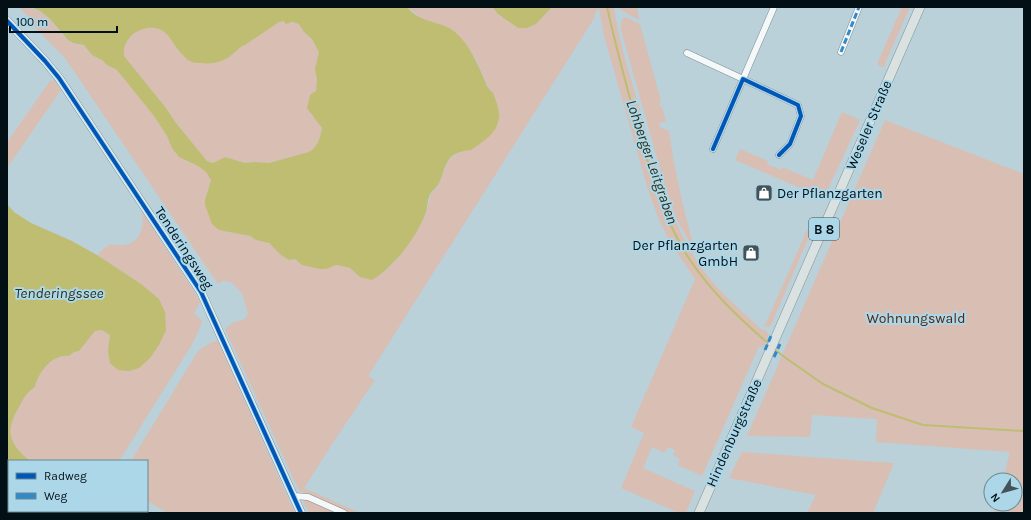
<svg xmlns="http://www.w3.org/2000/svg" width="1031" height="520" font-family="Karla,sans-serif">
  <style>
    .green { fill: #d8beb3 }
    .water { fill: #bfbd72; fill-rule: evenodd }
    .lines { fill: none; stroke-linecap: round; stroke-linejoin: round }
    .stream { stroke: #bfbd72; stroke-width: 2 }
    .street-casing { stroke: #7d8f95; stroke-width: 7 }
    .secondary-casing { stroke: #7d8f95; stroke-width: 9 }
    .primary-casing { stroke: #809495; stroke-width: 10 }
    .street { stroke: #f5f8f9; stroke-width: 6 }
    .secondary { stroke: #f5f8f9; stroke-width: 8 }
    .primary { stroke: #d9e2e1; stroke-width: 9 }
    .quiet { stroke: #338ac8; stroke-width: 3; stroke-dasharray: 6 3; stroke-linecap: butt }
    .cycleway-casing { stroke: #acd7e8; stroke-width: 6 }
    .cycleway { stroke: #0057b8; stroke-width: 4 }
    .labels { text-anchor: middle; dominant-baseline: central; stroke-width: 4; stroke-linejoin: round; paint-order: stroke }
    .shield { fill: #acd7e8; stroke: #354b54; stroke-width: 1 }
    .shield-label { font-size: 13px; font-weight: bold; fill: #020f15 }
    .street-label { font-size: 14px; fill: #020f15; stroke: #acd7e8 }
    .poi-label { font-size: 14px; fill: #020f15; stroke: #acd7e8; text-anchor: start }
    .park-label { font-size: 14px; fill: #552510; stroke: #acd7e8 }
    .water-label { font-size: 15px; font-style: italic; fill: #302e16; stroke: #acd7e8 }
  </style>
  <rect width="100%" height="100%" fill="#bad1da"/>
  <path class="green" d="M 19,7 C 41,7 47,16 60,32 C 64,36 67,40 72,43 C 76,44 80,45 84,45 L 92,55 L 102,60 L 107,65 L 117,70 L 154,116 L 167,136 L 172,148 L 188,162 L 198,166 L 206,172 L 210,177 L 211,180 L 206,195 L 219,230 L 250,236 L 256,240 L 269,243 L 281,255 L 289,260 L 295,259 L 302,265 L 326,269 L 336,265 L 342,266 L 350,268 L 360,277 L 372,280 L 385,271 L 395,262 L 414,235 L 425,216 L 428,207 L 430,195 L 438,186 L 448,162 L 452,157 L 464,150 L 493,93 L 488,87 L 476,59 L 465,43 L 454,31 L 447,27 L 426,21 L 410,10 L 407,7 L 492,7 L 498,14 L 518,28 L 527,28 L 536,24 L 552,7 L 614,7 C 619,43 631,78 641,113 C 658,172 671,230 710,279 C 725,297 743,312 760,328 L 764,330 L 766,330 L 766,331 L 769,335 L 763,348 L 759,346 L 702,476 L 678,465 L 680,459 L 673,455 L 675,450 L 668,447 L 665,453 L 652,447 L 643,468 L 695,491 L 686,513 L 679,513 L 621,488 L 644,433 L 631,427 L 695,279 L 671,244 L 660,222 L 649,193 L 604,36 L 599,8 L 594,15 L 595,17 L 368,376 L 375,380 L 338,435 L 304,488 L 360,513 L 349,513 L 299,491 L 225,329 L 234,322 L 245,319 L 248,314 L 242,293 L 231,282 L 223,281 L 218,284 L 65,58 L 32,24 L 32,21 Z
    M 619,7 L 637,7 L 639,20 L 621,10 Z
    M 902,7 L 910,7 L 883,68 L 877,64 Z
    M 625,17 L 640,24 L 661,101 L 659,105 L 662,107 L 666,121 L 659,123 L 660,127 L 669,131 C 675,174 684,212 696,254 L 676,218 L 666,190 L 621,30 L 621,21 Z
    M 284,21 L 299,24 L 304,32 L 312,39 L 319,52 L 315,69 L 317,80 L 316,91 L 311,115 L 317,120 L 322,128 C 320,138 318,147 309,152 L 269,163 L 254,162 L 245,163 L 225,157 L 213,163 L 207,161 L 176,123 L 166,108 L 124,56 C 122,36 146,19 163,31 C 170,35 174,44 178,51 L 223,60 L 234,54 L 240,46 L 245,45 L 262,32 L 279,22 Z
    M 54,80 L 61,90 L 7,168 L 7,142 L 50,81 Z
    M 842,112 L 860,120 L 824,198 L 735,160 L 740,149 L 768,161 L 767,164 L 781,170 L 782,167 L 813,180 Z
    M 885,120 L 1024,174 L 1024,513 L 994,513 L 997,504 L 1015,504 L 1015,480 L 1003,480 L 1010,452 L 876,442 L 877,419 L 812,415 L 810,437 L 747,436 Z
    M 142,212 L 197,296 L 200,302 L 194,313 L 202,321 L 199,330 L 191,346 L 119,461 L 30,461 C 8,443 5,431 19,407 C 24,398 26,393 35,387 C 38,373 52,354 69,356 L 74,352 L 79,350 L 95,331 L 102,330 L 110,334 L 109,342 L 141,284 L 97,255 C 101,252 106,246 110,245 C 115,244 120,246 125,245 C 142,241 144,226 142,212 Z
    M 807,230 L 811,232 L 771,325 L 769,327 L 763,325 L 766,323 Z
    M 218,341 L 288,498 L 289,501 L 295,513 L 168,513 L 147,501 L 147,461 L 131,461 L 198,351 L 212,342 Z
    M 742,452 L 894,463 L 873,513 L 807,513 L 816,495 L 729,478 Z
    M 7,488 L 9,489 L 9,511 L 43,511 L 46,513 L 7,513 Z
    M 306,499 L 341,513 L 309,513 L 303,501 Z"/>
  <path class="water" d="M 31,7 L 407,7 C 420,24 443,21 455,32 C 471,46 479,67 487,86 C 489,89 491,91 493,93 C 495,98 499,108 499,114 C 500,117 497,125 496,128 C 491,137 478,145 471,150 C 464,150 456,153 451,157 C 444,164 443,177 438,185 C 436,188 432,191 430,194 C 427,200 428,208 425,215 C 414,240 395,266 372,280 L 360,277 L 350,268 L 342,266 L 336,265 L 326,269 L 320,269 L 302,265 L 295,259 L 289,260 L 281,255 L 269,243 L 256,240 L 250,236 L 219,230 L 212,224 L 205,205 L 205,200 L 211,180 L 206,172 L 198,166 L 179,157 L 172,148 L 167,136 L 154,116 L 117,70 L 107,65 L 102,60 L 92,55 L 84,45 L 73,43 L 68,40 L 49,18 L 40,11 ZM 284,21 L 286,24 L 292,22 L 299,24 L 304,32 L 312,39 L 319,52 L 315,69 L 317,80 L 316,91 L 310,95 L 307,108 L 322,128 C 320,138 318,147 309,152 L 269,163 L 254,162 L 245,163 L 225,157 L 213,163 L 207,161 L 176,123 L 166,108 L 124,56 C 123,46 127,40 133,34 C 137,31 142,29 147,28 C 169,25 170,43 183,55 C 185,57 187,60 190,61 C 193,63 198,63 202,63 C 213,65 225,61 233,54 C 238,50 239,47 245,45 L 279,22 Z
    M 492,7 L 552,7 L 536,24 L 527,28 L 518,28 L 498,14 Z
    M 7,204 L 14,212 L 31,223 L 72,241 L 97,255 L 141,284 L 159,299 L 165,312 L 166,330 L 159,345 L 150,358 L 139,368 L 129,371 L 118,370 L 110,363 L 108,351 L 110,335 L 102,330 L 95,331 L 79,351 L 74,352 L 69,356 C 52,354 38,373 35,387 C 26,393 24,398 19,407 C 5,431 8,443 30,461 L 9,461 L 9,489 L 7,488 Z"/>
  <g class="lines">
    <path class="stream" d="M 607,7 C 617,52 629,95 641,139 C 653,180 665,221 688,257 C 710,291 740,319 770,345
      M 773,348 L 783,356 L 823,384 L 872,408 L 923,425 L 1024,431"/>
    <g class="street-casing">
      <path id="street" d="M 841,52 L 859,7
        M 687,53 L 743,79 L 774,7
        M 713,149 L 743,79 L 798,105 L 801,116 L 790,144 L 779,155
        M 293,496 L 308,497 L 344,513"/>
    </g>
    <g class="secondary-casing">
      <path id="secondary" d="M 7,21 L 45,61 L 59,78 L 201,292 L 301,513"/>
    </g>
    <g class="primary-casing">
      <path id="primary" d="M 699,513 L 920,7"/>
    </g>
    <use href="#street" class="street"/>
    <use href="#secondary" class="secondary"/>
    <use href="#primary" class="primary"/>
    <path class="quiet" d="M 841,52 L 859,7
      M 765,350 L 771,336
      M 774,357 L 780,344"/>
    <g class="cycleway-casing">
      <path id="cycleway" d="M 7,21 L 45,61 L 59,78 L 201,292 L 301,513
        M 713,149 L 743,79 L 798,105 L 801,116 L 790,144 L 779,155"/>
    </g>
    <use href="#cycleway" class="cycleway"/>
  </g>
  <defs>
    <g id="shop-square" transform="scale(0.9)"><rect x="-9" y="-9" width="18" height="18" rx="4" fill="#42535a" stroke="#acd7e8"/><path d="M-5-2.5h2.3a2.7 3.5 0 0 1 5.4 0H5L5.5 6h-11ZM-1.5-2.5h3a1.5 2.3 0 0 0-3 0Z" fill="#fff"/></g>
  </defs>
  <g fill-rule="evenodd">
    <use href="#shop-square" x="764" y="193"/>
    <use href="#shop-square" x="751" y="253"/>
  </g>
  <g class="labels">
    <rect class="shield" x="809" y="218" width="30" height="22" rx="3"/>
    <g class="shield-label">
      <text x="824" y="229">B 8</text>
    </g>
    <g class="street-label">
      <text transform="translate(869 125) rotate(-67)">Weseler Straße</text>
      <text transform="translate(184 248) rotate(57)">Tenderingsweg</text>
      <text transform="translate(734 433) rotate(-66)">Hindenburgstraße</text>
    </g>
    <g class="poi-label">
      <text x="777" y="193">Der Pflanzgarten</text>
      <text x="738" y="245" text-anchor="end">Der Pflanzgarten<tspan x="738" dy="16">GmbH</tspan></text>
    </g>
    <g class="park-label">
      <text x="916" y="318">Wohnungswald</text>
    </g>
    <g class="water-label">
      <text transform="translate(652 162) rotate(71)">Lohberger Leitgraben</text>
      <text x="59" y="293">Tenderingssee</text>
    </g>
  </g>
  <rect width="1031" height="520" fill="none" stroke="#020f15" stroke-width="16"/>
  <rect x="8" y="460" width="140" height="52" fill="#acd7e8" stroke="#688794"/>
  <rect x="16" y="473" width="20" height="6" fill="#0057b8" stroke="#688794"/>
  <text x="44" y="480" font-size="12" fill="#020f15">Radweg</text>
  <rect x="16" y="493" width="20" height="6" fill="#338ac8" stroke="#688794"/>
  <text x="44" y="500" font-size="12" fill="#020f15">Weg</text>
  <g transform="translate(1003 492) rotate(233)"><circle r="19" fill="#acd7e8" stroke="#688794"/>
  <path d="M0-3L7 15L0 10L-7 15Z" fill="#42535a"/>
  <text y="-6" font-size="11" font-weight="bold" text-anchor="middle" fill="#020f15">N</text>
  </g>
  <path d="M10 26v6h107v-6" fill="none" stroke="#020f15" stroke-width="2"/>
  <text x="16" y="26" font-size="12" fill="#020f15" stroke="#acd7e8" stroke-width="3" paint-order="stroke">100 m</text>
</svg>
